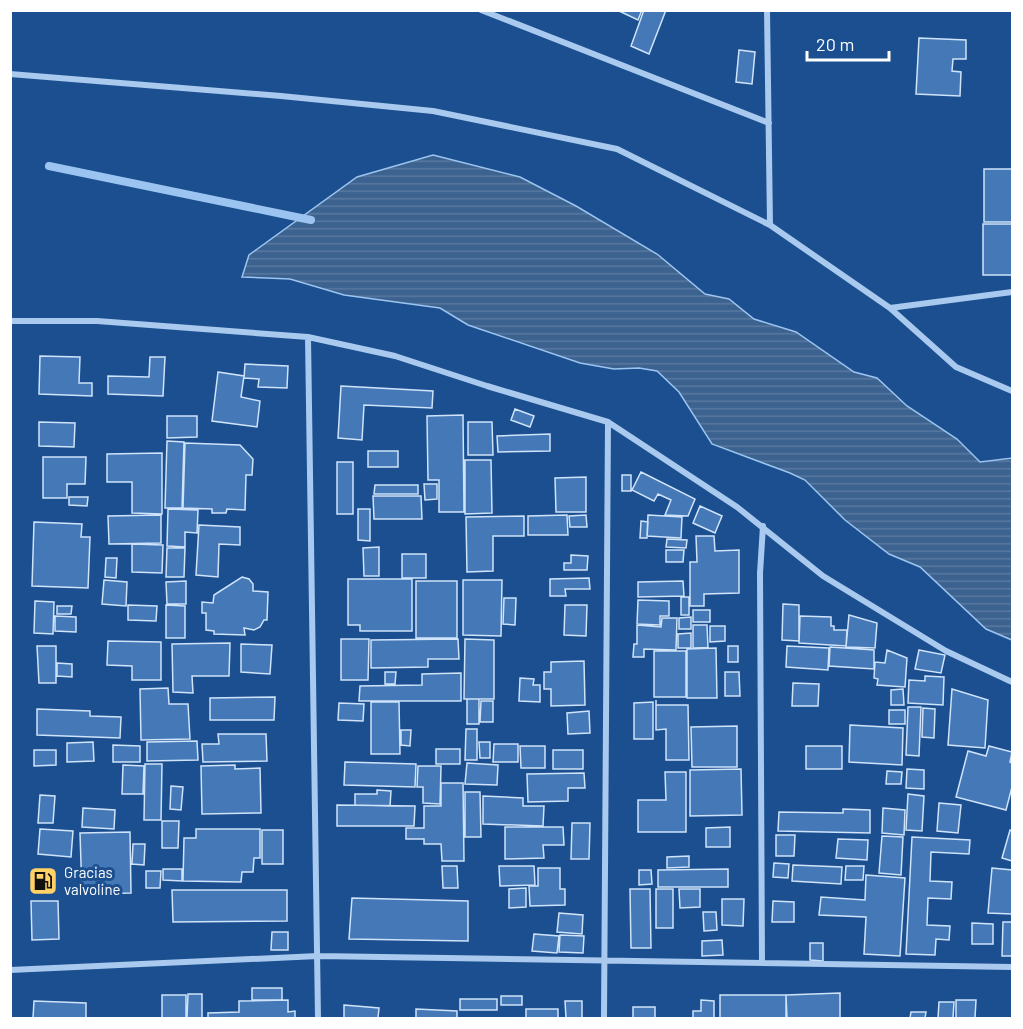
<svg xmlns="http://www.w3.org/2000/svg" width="1023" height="1029" font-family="Barlow,sans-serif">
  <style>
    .water { fill: url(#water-rules); stroke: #9cc4f0; stroke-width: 1.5 }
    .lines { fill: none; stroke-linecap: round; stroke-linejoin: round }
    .stream { stroke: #9cc4f0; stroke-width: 8 }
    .building { fill: #4478b7; stroke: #cfe3fa; stroke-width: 1.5 }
    .street { stroke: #a9c9ee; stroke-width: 6 }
    .labels { text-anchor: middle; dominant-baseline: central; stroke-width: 6; stroke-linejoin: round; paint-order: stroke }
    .poi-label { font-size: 15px; fill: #fff; stroke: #1b4f8f; text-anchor: start }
  </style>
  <defs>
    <pattern id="water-rules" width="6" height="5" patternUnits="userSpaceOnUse" patternTransform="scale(1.5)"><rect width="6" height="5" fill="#3c6290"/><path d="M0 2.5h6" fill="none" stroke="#597aa1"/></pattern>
  </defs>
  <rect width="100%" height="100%" fill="#1b4f8f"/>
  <path class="water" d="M 433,155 L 520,177 L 576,206 L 657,254 L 705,294 L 729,299 L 754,319 L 796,332 L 854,372 L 877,378 L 907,406 L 957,439 L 980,462 L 1012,458 L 1012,640 L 986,629 L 920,567 L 889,554 L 845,520 L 805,480 L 790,473 L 712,444 L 679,392 L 657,371 L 639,368 L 614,369 L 580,363 L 468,325 L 440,308 L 344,295 L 290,279 L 242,277 L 249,255 L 357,177 Z"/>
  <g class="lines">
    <path class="stream" d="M 49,166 L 311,220"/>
  </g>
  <path class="building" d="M 617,10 L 642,10 L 638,20 Z
    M 644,10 L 666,10 L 649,54 L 631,46 Z
    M 919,38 L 966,40 L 966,59 L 953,59 L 952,71 L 961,72 L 960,96 L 916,94 Z
    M 739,50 L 755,52 L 752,84 L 736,82 Z
    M 984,169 L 1012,169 L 1012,222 L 984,222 Z
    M 983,224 L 1012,224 L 1012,275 L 983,275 Z
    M 40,356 L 80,357 L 79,383 L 92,383 L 92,396 L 39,394 Z
    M 150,357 L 165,357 L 163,396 L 108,394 L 108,376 L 149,377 Z
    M 245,364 L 288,366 L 287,388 L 258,387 L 259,379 L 244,378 Z
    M 218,372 L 244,376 L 241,397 L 260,401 L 257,427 L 212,421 Z
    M 341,386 L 433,391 L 432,408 L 364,405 L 362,440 L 338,438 Z
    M 515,409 L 534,416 L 530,427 L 511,420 Z
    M 463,415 L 464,512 L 439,512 L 439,480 L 428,480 L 427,416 Z
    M 167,416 L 197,416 L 197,437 L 167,438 Z
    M 39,422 L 75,423 L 74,447 L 39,446 Z
    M 468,422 L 492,422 L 493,455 L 468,455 Z
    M 550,434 L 550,451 L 498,452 L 497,436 Z
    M 167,441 L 184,442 L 182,508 L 165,508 Z
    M 185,443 L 240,445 L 253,459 L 252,475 L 246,475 L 245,510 L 227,509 L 226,513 L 212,513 L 212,509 L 183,508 Z
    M 368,451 L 398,451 L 398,467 L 368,467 Z
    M 162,453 L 162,514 L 132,513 L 132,482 L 107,482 L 107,454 Z
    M 43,457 L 86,457 L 85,484 L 67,484 L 67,498 L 43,498 Z
    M 465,460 L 491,460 L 492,513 L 465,514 Z
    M 337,462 L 353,462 L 353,514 L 337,514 Z
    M 641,472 L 695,499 L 688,516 L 665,515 L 671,500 L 658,494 L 654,501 L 632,490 Z
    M 622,475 L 631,475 L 631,491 L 622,491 Z
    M 586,477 L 586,512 L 556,512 L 555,478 Z
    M 424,484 L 437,484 L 437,499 L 425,500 Z
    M 375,485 L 418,485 L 418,494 L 374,494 Z
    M 373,496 L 421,496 L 422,519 L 374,519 Z
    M 69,497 L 88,497 L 87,506 L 69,505 Z
    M 700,506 L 722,516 L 715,533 L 693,523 Z
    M 168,509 L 198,510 L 197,533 L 185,532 L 185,547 L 167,546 Z
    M 358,509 L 370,509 L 370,541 L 358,540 Z
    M 161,515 L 161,543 L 109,544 L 108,516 Z
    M 567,515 L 568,535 L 528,535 L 528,516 Z
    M 586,515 L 587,527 L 570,527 L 569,516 Z
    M 648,515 L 682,517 L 681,538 L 647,536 Z
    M 524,516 L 524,536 L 493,536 L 493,571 L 467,572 L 466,517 Z
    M 641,521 L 648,522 L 647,538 L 640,538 Z
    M 34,522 L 82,524 L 81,537 L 90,537 L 88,588 L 32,586 Z
    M 199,525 L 240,527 L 240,545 L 219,544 L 218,577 L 196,575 Z
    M 696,536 L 714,536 L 715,551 L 739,550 L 739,593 L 704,594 L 704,606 L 690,606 L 690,562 L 697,562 Z
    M 667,539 L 687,540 L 686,548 L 666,547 Z
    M 132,544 L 163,545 L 162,573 L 132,572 Z
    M 379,547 L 379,576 L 364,576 L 363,548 Z
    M 167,548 L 185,548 L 184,577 L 166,577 Z
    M 666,550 L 684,550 L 683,562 L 666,562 Z
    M 402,554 L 426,554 L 426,578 L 402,578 Z
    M 571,555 L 588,556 L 587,570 L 564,570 L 564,563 L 571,563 Z
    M 106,558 L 117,558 L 116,578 L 105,577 Z
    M 242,577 L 249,579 L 253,584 L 253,591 L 268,592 L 267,620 L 264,620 L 260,627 L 254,630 L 244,628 L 245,635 L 214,634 L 214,631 L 206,630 L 206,613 L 202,613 L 202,602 L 213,603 L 214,595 Z
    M 589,578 L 590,589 L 565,589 L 566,596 L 550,596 L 550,579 Z
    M 348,579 L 412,579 L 412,631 L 360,631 L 360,625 L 348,625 Z
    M 104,580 L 127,582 L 126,606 L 102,604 Z
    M 463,580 L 502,580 L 501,636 L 463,635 Z
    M 186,581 L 186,604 L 167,604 L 166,582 Z
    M 416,581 L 457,581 L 457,638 L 416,638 Z
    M 683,581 L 684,596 L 638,597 L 638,582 Z
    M 681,597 L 689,597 L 689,615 L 681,615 Z
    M 504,598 L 516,598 L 515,625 L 503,624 Z
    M 638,600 L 669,601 L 669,616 L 660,616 L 660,625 L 637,624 Z
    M 35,601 L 54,602 L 53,634 L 34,633 Z
    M 783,604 L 799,605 L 799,641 L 782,640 Z
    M 128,605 L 157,606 L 156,621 L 128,620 Z
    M 166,605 L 185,606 L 185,638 L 166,638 Z
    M 565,605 L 587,605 L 586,636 L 564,635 Z
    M 57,606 L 72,606 L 71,614 L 57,614 Z
    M 693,610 L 710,610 L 710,622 L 693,622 Z
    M 849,615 L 877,623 L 875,648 L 846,647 Z
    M 55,616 L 76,617 L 76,632 L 55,631 Z
    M 800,616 L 831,617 L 831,626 L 834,626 L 834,630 L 847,630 L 846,646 L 799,643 Z
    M 691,617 L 691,629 L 679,629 L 679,618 Z
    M 662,618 L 677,618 L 676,650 L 644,649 L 644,657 L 633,657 L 634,644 L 637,644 L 637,625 L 661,627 Z
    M 693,625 L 707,625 L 708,648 L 693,648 Z
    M 710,626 L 725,626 L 725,641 L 710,642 Z
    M 691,633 L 691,648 L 678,648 L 678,634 Z
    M 341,639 L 369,639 L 368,680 L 341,680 Z
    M 458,639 L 459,659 L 428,659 L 428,667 L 371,668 L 371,640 Z
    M 465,639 L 494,640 L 494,699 L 464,699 Z
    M 108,641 L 161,642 L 161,680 L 132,680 L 132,666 L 107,665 Z
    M 230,643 L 229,676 L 192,676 L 193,693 L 173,692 L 172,644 Z
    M 241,644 L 272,645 L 270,674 L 241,672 Z
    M 37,646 L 56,646 L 56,683 L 39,683 Z
    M 728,646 L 738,646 L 738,662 L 728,662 Z
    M 787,646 L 829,648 L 828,670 L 786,667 Z
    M 830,647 L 874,650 L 874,669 L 829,666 Z
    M 716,648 L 717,698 L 687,698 L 687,649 Z
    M 887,650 L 907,658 L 905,687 L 877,685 L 878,679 L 874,678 L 875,662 L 885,663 Z
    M 919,650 L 945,655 L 941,673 L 915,669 Z
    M 654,651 L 686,651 L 686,697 L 654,697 Z
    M 584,661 L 585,705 L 551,706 L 551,689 L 544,689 L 544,672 L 551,672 L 551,662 Z
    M 57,663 L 72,664 L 72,677 L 57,676 Z
    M 385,672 L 396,672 L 395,684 L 385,684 Z
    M 725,672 L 739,672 L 740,696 L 725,696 Z
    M 461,673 L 461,701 L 359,701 L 360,686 L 422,685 L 422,674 Z
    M 925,676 L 944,677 L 943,705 L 908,703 L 909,680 L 925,681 Z
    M 520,678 L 534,679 L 533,685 L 540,685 L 540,702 L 519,701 Z
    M 793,683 L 819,684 L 818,706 L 792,706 Z
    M 168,688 L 169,704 L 188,704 L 190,739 L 141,740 L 140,689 Z
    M 903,689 L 904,705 L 891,705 L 891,690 Z
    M 952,689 L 988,700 L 985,748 L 948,745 Z
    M 275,697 L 274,720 L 210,720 L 210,698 Z
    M 467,699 L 479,699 L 479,724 L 467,724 Z
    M 656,700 L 656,705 L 688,705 L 689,760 L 666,760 L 666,729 L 656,730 Z
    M 481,701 L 493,701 L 493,722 L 480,722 Z
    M 371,702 L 399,702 L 400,754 L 371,754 Z
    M 653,702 L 653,739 L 634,739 L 634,703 Z
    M 339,703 L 364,704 L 363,721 L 338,720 Z
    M 908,707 L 921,707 L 919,756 L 906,755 Z
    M 923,708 L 935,709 L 934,738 L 922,737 Z
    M 37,709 L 90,711 L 90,716 L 121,717 L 120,738 L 37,735 Z
    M 889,710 L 905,710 L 905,724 L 889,724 Z
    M 589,711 L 590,733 L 568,734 L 567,713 Z
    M 850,725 L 903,728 L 902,765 L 849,762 Z
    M 737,726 L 737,767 L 692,767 L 691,727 Z
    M 466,729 L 477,729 L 477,760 L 465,760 Z
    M 401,730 L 411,730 L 410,746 L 401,745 Z
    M 218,734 L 266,734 L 267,761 L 203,762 L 202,744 L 219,744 Z
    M 197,741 L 198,760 L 147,761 L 147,742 Z
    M 93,742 L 94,761 L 67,762 L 67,743 Z
    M 479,742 L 490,742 L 490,758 L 480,758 Z
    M 494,744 L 518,744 L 518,762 L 493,762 Z
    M 113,745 L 140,746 L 140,762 L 113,762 Z
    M 520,746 L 545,746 L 545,768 L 521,768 Z
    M 806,746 L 842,746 L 842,769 L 806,769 Z
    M 989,746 L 1012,752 L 1010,762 L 1012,763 L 1012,787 L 1006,810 L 956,797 L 968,751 L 986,756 Z
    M 436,749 L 460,749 L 460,764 L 436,764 Z
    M 34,750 L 56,750 L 56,765 L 34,766 Z
    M 553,750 L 583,750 L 583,769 L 553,769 Z
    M 345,762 L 416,764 L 415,787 L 344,785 Z
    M 467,763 L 498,765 L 497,785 L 465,784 Z
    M 145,764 L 162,764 L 161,820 L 144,820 Z
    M 123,765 L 144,766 L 143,794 L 122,794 Z
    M 235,765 L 235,769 L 260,768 L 261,813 L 202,814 L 201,766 Z
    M 418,766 L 441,766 L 440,804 L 423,803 L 423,787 L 417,787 Z
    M 741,769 L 742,815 L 690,816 L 690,770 Z
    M 907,769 L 924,770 L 924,789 L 906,788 Z
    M 887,771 L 902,772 L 901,784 L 886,784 Z
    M 665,772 L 686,772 L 686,832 L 638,832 L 638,800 L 666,800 Z
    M 584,773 L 585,788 L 568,788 L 568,801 L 528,802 L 527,774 Z
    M 441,783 L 463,783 L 464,861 L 442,861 L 441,844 L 424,844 L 424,839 L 406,839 L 406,828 L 424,828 L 424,806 L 441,806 Z
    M 171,786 L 183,787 L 181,810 L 170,809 Z
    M 377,790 L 391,791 L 390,806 L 355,805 L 355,794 L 377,794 Z
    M 465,792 L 480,792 L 481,837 L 465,837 Z
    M 908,794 L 924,796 L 922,831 L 906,830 Z
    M 40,795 L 55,796 L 53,823 L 38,823 Z
    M 483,796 L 523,798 L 523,806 L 544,806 L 543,826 L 483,824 Z
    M 939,803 L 961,805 L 958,833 L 937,831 Z
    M 337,805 L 415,806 L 414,826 L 337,826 Z
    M 83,808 L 115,810 L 114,829 L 82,827 Z
    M 883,808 L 905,810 L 904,835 L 882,833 Z
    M 843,809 L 870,810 L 870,833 L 778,831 L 779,812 L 843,813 Z
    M 162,821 L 179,821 L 178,848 L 162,848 Z
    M 572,823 L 590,823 L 589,859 L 571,859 Z
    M 505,827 L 563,827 L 564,845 L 543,845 L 544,858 L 505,859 Z
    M 730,827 L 730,847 L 706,847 L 706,828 Z
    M 40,829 L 73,831 L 71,857 L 38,854 Z
    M 196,829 L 260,829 L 260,858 L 254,858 L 253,872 L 242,872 L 241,882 L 183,881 L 184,838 L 196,838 Z
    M 262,830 L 283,830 L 283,864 L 262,864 Z
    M 1010,830 L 1012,831 L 1012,861 L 1002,858 Z
    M 130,832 L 131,893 L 82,894 L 80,833 Z
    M 776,835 L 795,835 L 794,856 L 776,856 Z
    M 882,836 L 903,837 L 901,875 L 879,873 Z
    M 912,837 L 970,840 L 969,854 L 931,852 L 930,881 L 952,882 L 951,899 L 928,898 L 927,925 L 950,926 L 949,940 L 936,939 L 935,955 L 906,954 Z
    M 838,839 L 868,840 L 867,860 L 836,858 Z
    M 133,844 L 145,844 L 144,865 L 132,864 Z
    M 689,856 L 689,867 L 667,868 L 667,857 Z
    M 774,863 L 789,864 L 788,878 L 773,877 Z
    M 793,865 L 842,867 L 841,884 L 792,881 Z
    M 442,866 L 457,866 L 458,888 L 443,888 Z
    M 499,866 L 534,866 L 535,885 L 500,886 Z
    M 846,866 L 864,866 L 863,880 L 845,880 Z
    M 538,868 L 560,868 L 560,889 L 565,889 L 565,905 L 530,906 L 529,886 L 538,886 Z
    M 992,868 L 1012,870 L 1012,914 L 988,913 Z
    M 163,869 L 182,869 L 182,881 L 163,880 Z
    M 728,869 L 728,887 L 658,887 L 658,870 Z
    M 639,870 L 651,870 L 652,884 L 639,885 Z
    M 146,871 L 161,871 L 160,888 L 146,888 Z
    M 866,875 L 905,878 L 900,956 L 864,954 L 866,917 L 819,915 L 821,897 L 865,900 Z
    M 526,888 L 526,907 L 509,908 L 509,889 Z
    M 630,889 L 650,889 L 651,948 L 631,948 Z
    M 656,889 L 673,889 L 673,928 L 656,928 Z
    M 679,889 L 700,889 L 700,907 L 680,908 Z
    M 172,890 L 287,890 L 287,921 L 173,922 Z
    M 352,898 L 468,901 L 468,941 L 349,939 Z
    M 722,899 L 744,899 L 743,926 L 722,925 Z
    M 31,901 L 58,901 L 59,939 L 32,940 Z
    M 773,901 L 794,902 L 794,922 L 772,922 Z
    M 703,912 L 716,912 L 717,930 L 704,931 Z
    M 559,913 L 583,915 L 582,934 L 557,932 Z
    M 1003,922 L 1012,922 L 1012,956 L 1002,956 Z
    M 972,923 L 993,924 L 993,944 L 972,944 Z
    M 272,932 L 288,932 L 288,950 L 271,950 Z
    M 534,934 L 559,936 L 557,953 L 532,951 Z
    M 560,935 L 584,936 L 583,953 L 559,952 Z
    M 722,940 L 723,955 L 702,956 L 702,941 Z
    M 810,943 L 823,943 L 823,961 L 810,960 Z
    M 252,988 L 282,988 L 282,1000 L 252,1000 Z
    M 840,993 L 840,1018 L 787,1018 L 786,995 Z
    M 188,994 L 202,994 L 202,1018 L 187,1018 Z
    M 162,995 L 186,995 L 186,1018 L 162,1018 Z
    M 720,995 L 786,995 L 786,1018 L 720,1018 Z
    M 501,996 L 522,996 L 522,1005 L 501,1005 Z
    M 460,999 L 497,999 L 497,1010 L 460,1010 Z
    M 288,1000 L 288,1012 L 295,1011 L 295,1018 L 208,1018 L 208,1013 L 239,1012 L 239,1001 Z
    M 701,1000 L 714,1001 L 714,1018 L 693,1018 L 693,1011 L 701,1011 Z
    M 956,1000 L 976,1000 L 975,1018 L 956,1018 Z
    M 34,1001 L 86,1003 L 86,1018 L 33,1018 Z
    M 565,1001 L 582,1001 L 582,1018 L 566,1018 Z
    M 939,1002 L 954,1002 L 953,1018 L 938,1018 Z
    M 344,1005 L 379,1008 L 378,1018 L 344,1018 Z
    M 633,1007 L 655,1007 L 655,1018 L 633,1018 Z
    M 416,1009 L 457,1011 L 457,1018 L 416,1018 Z
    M 526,1009 L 558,1009 L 558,1018 L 526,1018 Z
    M 911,1012 L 926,1012 L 925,1018 L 910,1018 Z"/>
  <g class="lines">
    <path class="street" d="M 481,10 L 769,123
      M 767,10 L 770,225
      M 10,74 L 281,96 L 433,111 L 617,149 L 770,225 L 890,308 L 956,367 L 1012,391
      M 890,308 L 1012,292
      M 10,321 L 97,321 L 308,337 L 395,356 L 487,386 L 608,422 L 737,507 L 823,576 L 946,651 L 1012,682
      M 308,337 L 318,1018
      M 762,963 L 760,573 L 763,526
      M 10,970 L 318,956 L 1012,967
      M 604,1018 L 608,422"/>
  </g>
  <defs>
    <g id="fuel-square" transform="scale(1.5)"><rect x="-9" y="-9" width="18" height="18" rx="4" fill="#ffd166" stroke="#1b4f8f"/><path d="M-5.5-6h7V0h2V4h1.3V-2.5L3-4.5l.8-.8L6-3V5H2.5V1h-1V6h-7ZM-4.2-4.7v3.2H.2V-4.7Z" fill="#111"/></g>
  </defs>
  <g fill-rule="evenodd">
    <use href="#fuel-square" x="43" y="881"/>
  </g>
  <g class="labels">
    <g class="poi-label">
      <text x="64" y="872">Gracias<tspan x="64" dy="17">valvoline</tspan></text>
    </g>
  </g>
  <rect width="1023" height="1029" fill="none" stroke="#ffffff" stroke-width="24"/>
  <path d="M807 51v9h82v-9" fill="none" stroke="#ffffff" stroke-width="3"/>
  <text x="816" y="51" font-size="18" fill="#ffffff" stroke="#1b4f8f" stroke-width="4.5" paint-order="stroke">20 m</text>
</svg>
